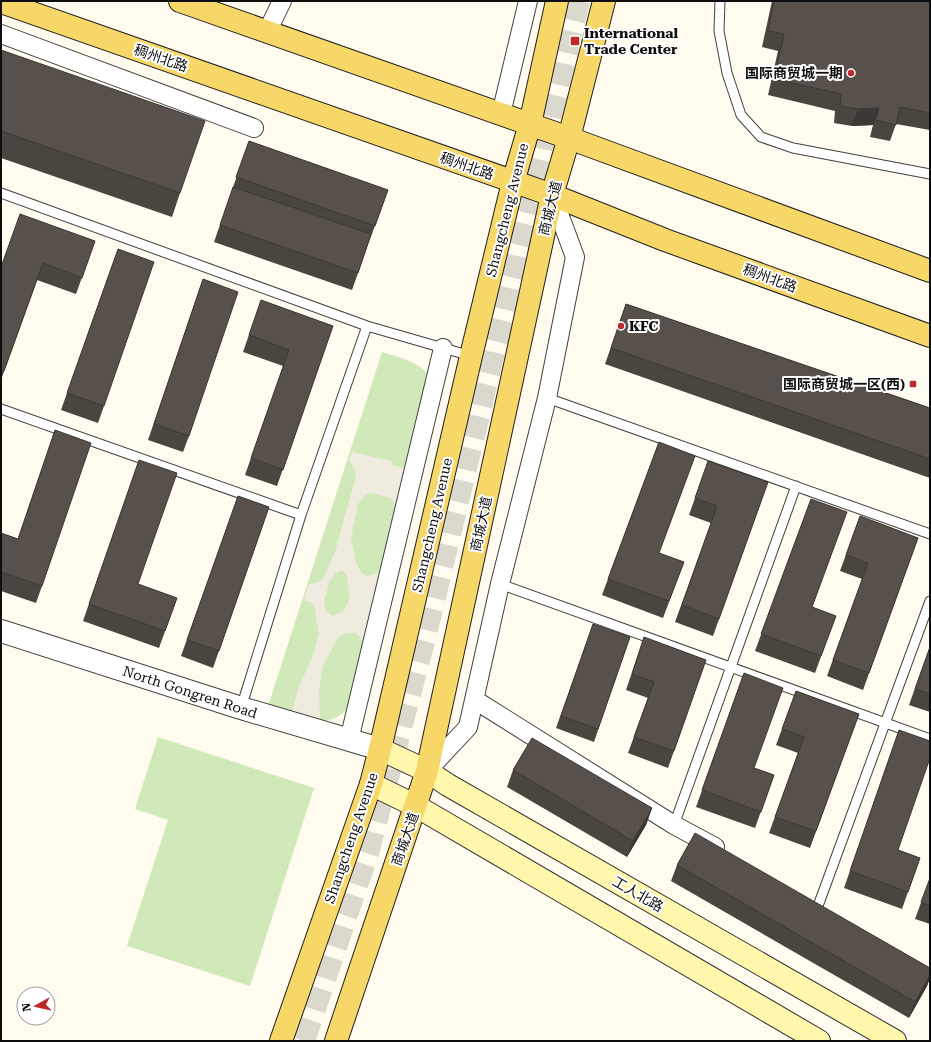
<svg xmlns="http://www.w3.org/2000/svg" width="931" height="1042" font-family="'Roboto Serif','Noto Sans SC',serif">
  <style>
    .green { fill: #d1e9b9 }
    .plaza { fill: #efebde; fill-rule: evenodd }
    .lines { fill: none; stroke-linecap: round; stroke-linejoin: round }
    .trunk-tunnel { stroke: #dbd8cd; stroke-width: 22; stroke-dasharray: 22 11; stroke-linecap: butt }
    .service-casing { stroke: #414141; stroke-width: 11 }
    .minor-casing { stroke: #414141; stroke-width: 20 }
    .tertiary-casing { stroke: #414141; stroke-width: 24 }
    .secondary-casing { stroke: #303030; stroke-width: 24 }
    .primary-casing { stroke: #1f1f1f; stroke-width: 24 }
    .service { stroke: #fff; stroke-width: 9 }
    .minor { stroke: #fff; stroke-width: 18 }
    .tertiary { stroke: #fff; stroke-width: 22 }
    .secondary { stroke: #fef7ac; stroke-width: 22 }
    .primary { stroke: #f6d768; stroke-width: 22 }
    .wall { fill: #4b4540 }
    .shaded-wall { fill: #3d3834 }
    .building { fill: #57504b; stroke: #3d3834 }
    .poi-dot { fill: #bd282b; stroke: #fff; stroke-width: 1.5 }
    .labels { text-anchor: middle; dominant-baseline: central; stroke-width: 4; stroke-linejoin: round; paint-order: stroke }
    .poi-label { font-size: 14px; font-weight: bold; fill: #0e0e0e; stroke: #fff; text-anchor: start }
    .street-label { font-size: 14px; fill: #0e0e0e; stroke: #fff }
  </style>
  <rect width="100%" height="100%" fill="#fffcef"/>
  <path class="green" d="M 382,352 C 400,358 421,361 431,379 L 348,708 C 327,733 293,716 267,709 Z
    M 158,737 L 314,788 L 250,986 L 127,946 L 168,820 L 135,809 Z"/>
  <path class="plaza" d="M 352,452 L 392,461 L 392,465 L 407,469 L 397,506 L 390,498 L 371,493 L 366,494 L 358,504 L 351,538 L 356,563 L 362,574 L 367,576 L 376,574 L 382,570 L 364,644 L 359,636 L 355,633 L 347,633 L 342,635 L 337,639 L 323,666 L 319,690 L 320,720 L 292,712 L 299,686 L 313,656 L 319,634 L 315,609 L 310,602 L 304,601 L 308,585 L 320,581 L 324,577 L 335,552 L 355,479 L 356,472 L 349,460 ZM 340,571 L 343,571 L 347,576 L 350,596 L 344,611 L 332,616 L 326,611 L 324,601 L 330,581 L 336,573 Z"/>
  <g class="lines">
    <path class="trunk-tunnel" d="M 304,1041 L 368,853 L 426,634 L 579,1"/>
    <g class="service-casing">
      <path id="service" d="M 720,1 L 719,31 L 727,73 L 741,115 L 761,137 L 793,148 L 930,174
        M 1,193 L 367,326 L 471,356
        M 547,398 L 930,534
        M 1,409 L 301,515
        M 500,584 L 930,739
        M 241,708 L 301,515 L 367,326
        M 674,825 L 796,486
        M 818,906 L 930,601"/>
    </g>
    <g class="minor-casing">
      <path id="minor" d="M 267,32 L 282,1
        M 1,34 L 254,128
        M 501,114 L 528,1
        M 475,700 L 674,825 L 715,847
        M 349,740 L 443,348
        M 427,771 L 468,727 L 500,584 L 547,398 L 575,257 L 552,195"/>
    </g>
    <g class="tertiary-casing">
      <path id="tertiary" d="M 1,631 L 241,708 L 380,749"/>
    </g>
    <g class="secondary-casing">
      <path id="secondary" d="M 380,749 L 427,771 L 448,785 L 895,1041
        M 371,784 L 416,806 L 819,1041"/>
    </g>
    <g class="primary-casing">
      <path id="primary" d="M 180,1 L 569,138 L 930,271
        M 1,2 L 552,195 L 665,240 L 930,336
        M 281,1041 L 371,784 L 380,749 L 471,356 L 513,182 L 530,124 L 557,1
        M 336,1041 L 427,771 L 552,195 L 569,138 L 604,1"/>
    </g>
    <use href="#service" class="service"/>
    <use href="#minor" class="minor"/>
    <use href="#tertiary" class="tertiary"/>
    <use href="#secondary" class="secondary"/>
    <use href="#primary" class="primary"/>
  </g>
  <path class="wall" d="M 772,1 L 930,1 L 930,130 L 896,124 L 890,141 L 870,137 L 873,125 L 852,126 L 834,123 L 835,111 L 768,95 L 778,51 L 762,47 Z
    M 1,50 L 180,193 L 172,217 L 1,158 Z
    M 249,141 L 388,190 L 369,242 L 352,290 L 214,242 Z
    M 95,241 L 76,294 L 37,280 L 1,380 L 1,267 Z
    M 112,266 L 104,406 L 98,423 L 61,410 Z
    M 203,279 L 189,436 L 183,452 L 148,440 Z
    M 261,300 L 333,326 L 277,486 L 245,475 L 283,366 L 243,352 Z
    M 626,304 L 930,408 L 930,478 L 605,364 Z
    M 55,430 L 42,586 L 36,603 L 1,591 L 1,533 L 18,539 Z
    M 659,442 L 659,553 L 684,562 L 663,618 L 602,595 Z
    M 139,460 L 138,584 L 177,598 L 159,648 L 83,621 Z
    M 708,461 L 768,482 L 713,636 L 675,622 L 711,523 L 689,515 Z
    M 238,496 L 269,507 L 213,668 L 181,656 Z
    M 811,499 L 812,607 L 836,616 L 815,673 L 755,651 Z
    M 860,516 L 918,538 L 863,690 L 827,676 L 862,579 L 840,571 Z
    M 593,624 L 630,637 L 594,742 L 556,728 Z
    M 644,637 L 706,660 L 668,768 L 628,753 L 648,698 L 626,690 Z
    M 930,646 L 930,712 L 909,705 Z
    M 744,673 L 754,768 L 774,775 L 755,828 L 696,807 Z
    M 796,691 L 859,714 L 810,848 L 769,833 L 798,753 L 776,745 Z
    M 899,730 L 898,850 L 920,858 L 902,909 L 844,888 Z
    M 513,770 L 652,808 L 646,825 L 627,857 L 507,787 Z
    M 677,865 L 930,968 L 930,978 L 927,986 L 909,1018 L 671,881 Z
    M 930,878 L 930,924 L 915,919 Z"/>
  <path class="shaded-wall" d="M 879,108 L 873,125 L 852,126 L 858,109 Z
    M 652,808 L 646,825 L 627,857 L 633,841 Z
    M 930,975 L 930,978 L 927,986 L 909,1018 L 915,1002 Z"/>
  <path class="building" d="M 774,1 L 930,1 L 930,113 L 900,107 L 896,125 L 876,120 L 879,108 L 858,109 L 840,106 L 841,94 L 774,79 L 784,34 L 768,31 Z
    M 1,50 L 205,121 L 180,193 L 1,131 Z
    M 249,141 L 388,190 L 375,226 L 236,177 Z
    M 233,187 L 371,234 L 358,273 L 220,225 Z
    M 20,214 L 95,241 L 82,278 L 43,263 L 4,371 L 1,370 L 1,267 Z
    M 118,249 L 154,262 L 104,406 L 67,393 Z
    M 203,279 L 238,292 L 189,436 L 154,424 Z
    M 261,300 L 333,326 L 283,470 L 251,458 L 289,350 L 249,335 Z
    M 626,304 L 930,408 L 930,459 L 611,348 Z
    M 55,430 L 91,443 L 42,586 L 1,572 L 1,533 L 18,539 Z
    M 659,442 L 695,456 L 659,553 L 684,562 L 669,601 L 608,579 Z
    M 139,460 L 177,473 L 138,584 L 177,598 L 165,631 L 89,604 Z
    M 708,461 L 768,482 L 719,619 L 682,605 L 717,506 L 695,498 Z
    M 238,496 L 269,507 L 219,651 L 187,640 Z
    M 811,499 L 847,512 L 812,607 L 836,616 L 821,656 L 761,634 Z
    M 860,516 L 918,538 L 869,673 L 833,660 L 868,563 L 846,555 Z
    M 593,624 L 630,637 L 598,729 L 561,716 Z
    M 644,637 L 706,660 L 674,751 L 634,737 L 654,682 L 632,674 Z
    M 930,647 L 930,694 L 915,689 Z
    M 744,673 L 783,688 L 754,768 L 774,775 L 761,812 L 702,790 Z
    M 796,691 L 859,714 L 816,831 L 775,817 L 804,737 L 782,729 Z
    M 899,730 L 930,741 L 930,758 L 898,850 L 920,858 L 908,892 L 850,871 Z
    M 532,738 L 652,808 L 633,841 L 513,770 Z
    M 695,833 L 930,968 L 930,975 L 915,1002 L 677,865 Z
    M 930,878 L 930,906 L 921,902 Z"/>
  <g class="poi-dot">
    <rect x="570" y="36" width="10" height="10" rx="2"/>
    <circle cx="851" cy="73" r="4"/>
    <circle cx="621" cy="326" r="4"/>
    <rect x="909" y="380" width="8" height="8" rx="2"/>
  </g>
  <g class="labels">
    <g class="poi-label">
      <text x="584" y="33">International<tspan x="584" dy="16">Trade Center</tspan></text>
      <text x="843" y="73" text-anchor="end">国际商贸城一期</text>
      <text x="629" y="326">KFC</text>
      <text x="905" y="384" text-anchor="end">国际商贸城一区(西)</text>
    </g>
    <g class="street-label">
      <text transform="translate(161 58) rotate(19)">稠州北路</text>
      <text transform="translate(467 166) rotate(19)">稠州北路</text>
      <text transform="translate(550 208) rotate(-76)">商城大道</text>
      <text transform="translate(507 210) rotate(-76)">Shangcheng Avenue</text>
      <text transform="translate(770 278) rotate(20)">稠州北路</text>
      <text transform="translate(481 524) rotate(-78)">商城大道</text>
      <text transform="translate(432 525) rotate(-77)">Shangcheng Avenue</text>
      <text transform="translate(190 692) rotate(18)">North Gongren Road</text>
      <text transform="translate(351 838) rotate(-71)">Shangcheng Avenue</text>
      <text transform="translate(405 839) rotate(-71)">商城大道</text>
      <text transform="translate(638 894) rotate(30)">工人北路</text>
    </g>
  </g>
  <rect width="931" height="1042" fill="none" stroke="#0e0e0e" stroke-width="4"/>
  <g transform="translate(36 1006) rotate(262)"><circle r="19" fill="#ffffff" stroke="#9f9f9f"/>
  <path d="M0-3L7 15L0 10L-7 15Z" fill="#bd282b"/>
  <text y="-6" font-size="11" font-weight="bold" text-anchor="middle" fill="#0e0e0e">N</text>
  </g>
</svg>
